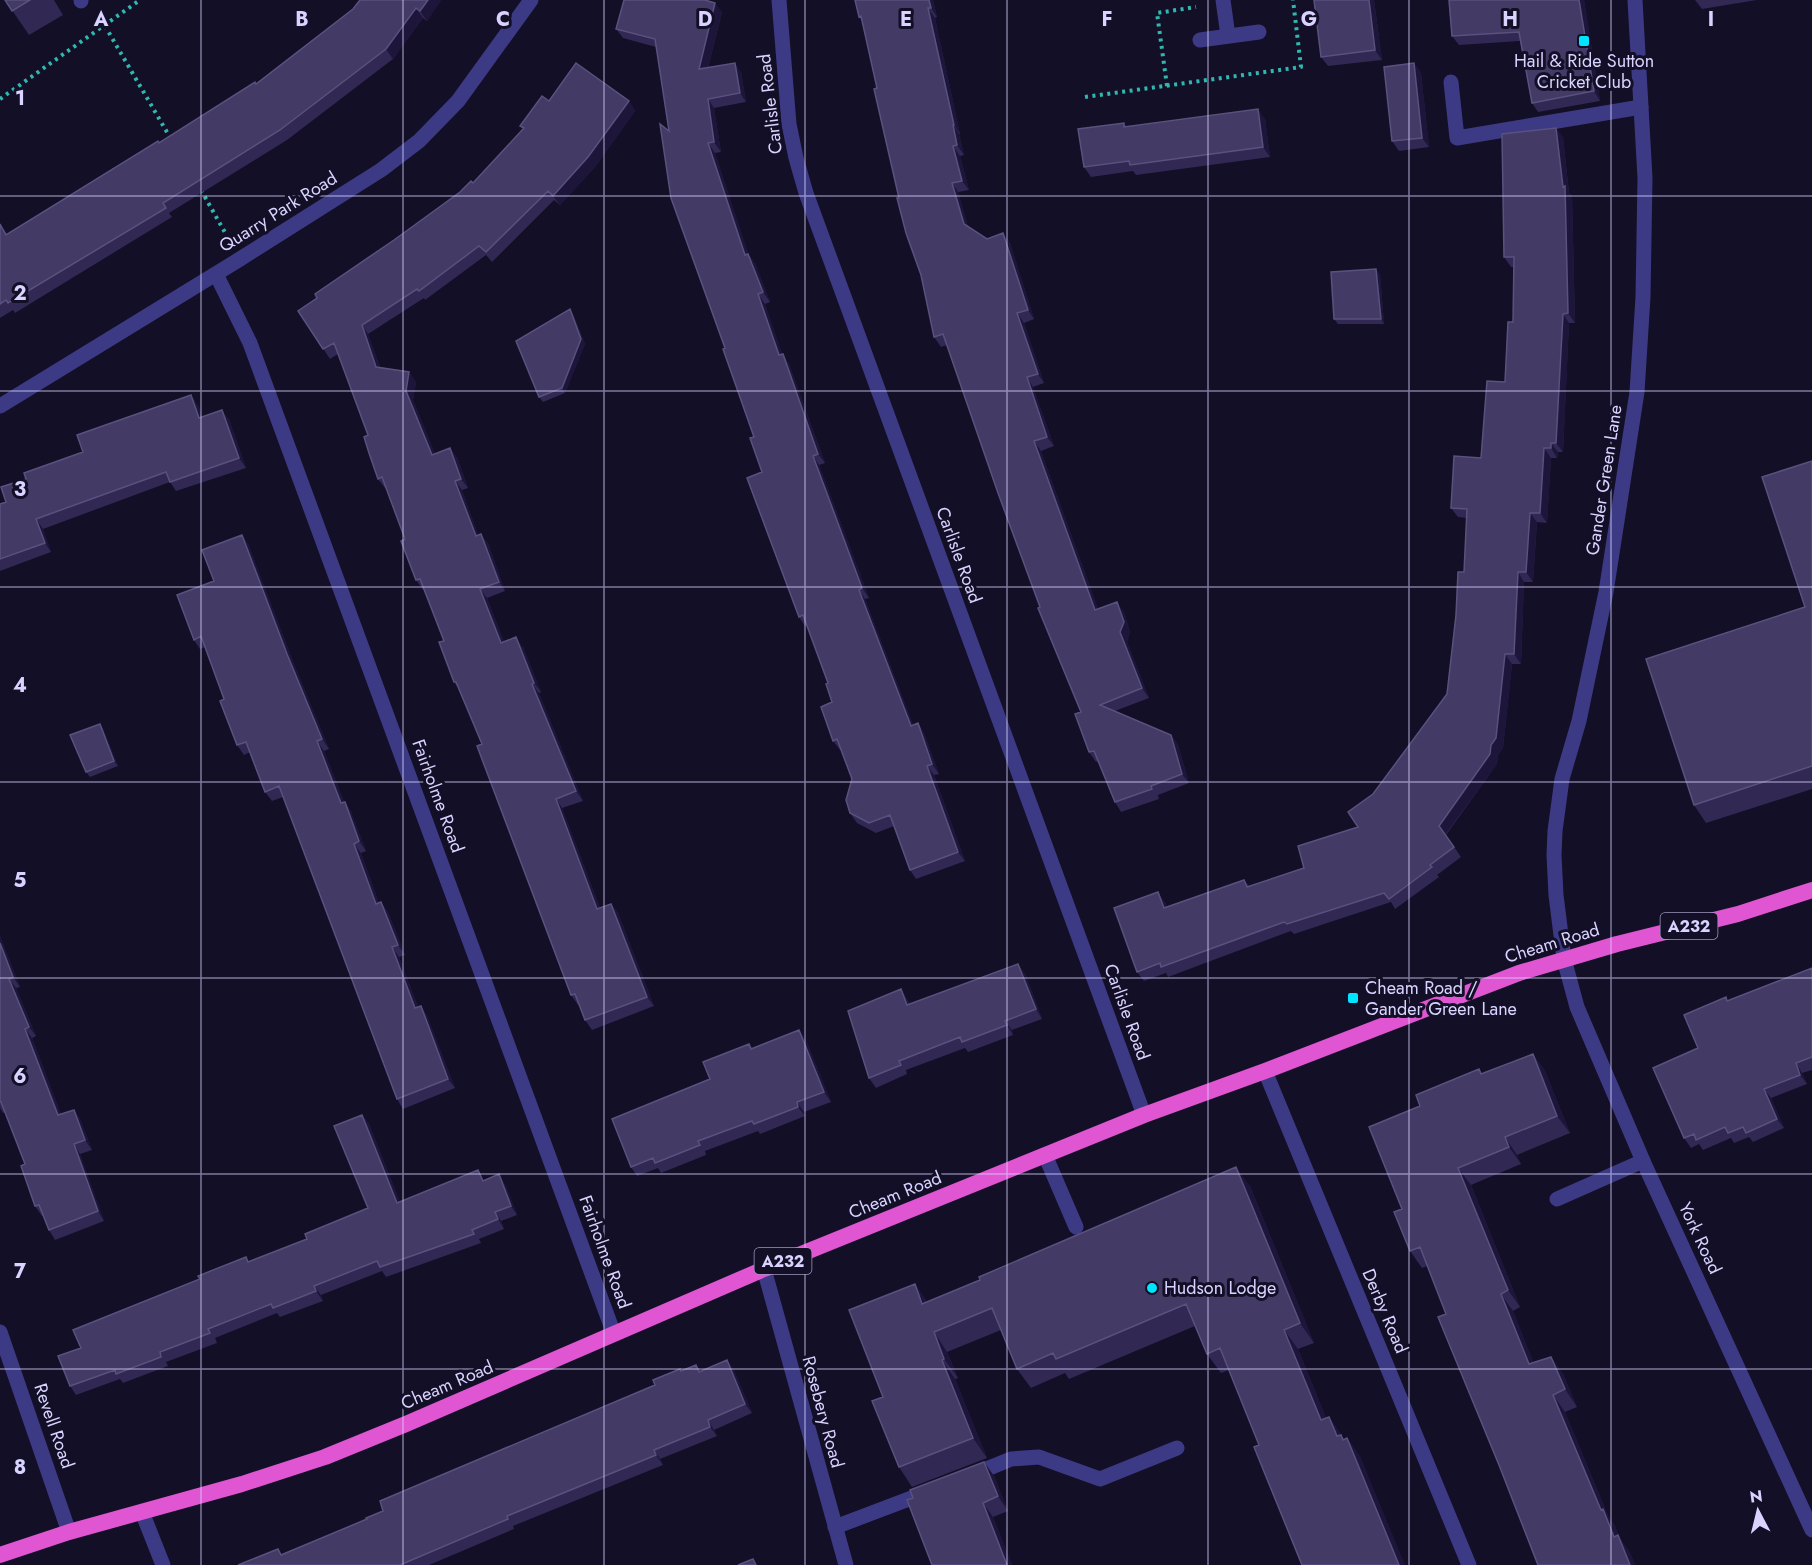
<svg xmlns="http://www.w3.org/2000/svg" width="1812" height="1565" font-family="Jost,sans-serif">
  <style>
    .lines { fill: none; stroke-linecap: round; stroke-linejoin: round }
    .path { stroke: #2fb8b0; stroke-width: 4; stroke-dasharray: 3 4.5; stroke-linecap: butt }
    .service { stroke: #3d3a85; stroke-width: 15 }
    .minor { stroke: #3d3a85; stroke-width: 15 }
    .tertiary { stroke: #3d3a85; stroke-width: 15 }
    .trunk { stroke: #e055d1; stroke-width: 16 }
    .wall { fill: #312854 }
    .shaded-wall { fill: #1d163a }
    .building { fill: #433a66; stroke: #5a527e; stroke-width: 1.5 }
    .grid { fill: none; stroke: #d9d4ff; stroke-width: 1.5; stroke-opacity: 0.55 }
    .poi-dot { fill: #00e5ff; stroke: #130f26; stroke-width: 2 }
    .labels { text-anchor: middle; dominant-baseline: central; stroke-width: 6; stroke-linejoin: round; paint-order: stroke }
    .shield { fill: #130f26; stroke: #9e99be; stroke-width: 1.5 }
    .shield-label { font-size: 16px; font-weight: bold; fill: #d9d4ff }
    .poi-label { font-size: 18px; fill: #d9d4ff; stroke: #130f26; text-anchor: start }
    .street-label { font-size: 18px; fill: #d9d4ff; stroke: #130f26 }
    .grid-label { font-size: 20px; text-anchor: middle; font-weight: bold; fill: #d9d4ff; stroke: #130f26; stroke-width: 6; stroke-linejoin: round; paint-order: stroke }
  </style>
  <rect width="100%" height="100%" fill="#130f26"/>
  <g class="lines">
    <path class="path" d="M 105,26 L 171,139
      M 1167,86 L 1157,13 L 1196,7
      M 1085,97 L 1301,67 L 1293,0
      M 0,99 L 140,0
      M 201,190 L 227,236"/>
    <path class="service" d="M 81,0 L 81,1
      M 1451,82 L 1457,138 L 1641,107
      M 1045,1155 L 1076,1227
      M 1557,1199 L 1643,1161
      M 972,1475 L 1011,1459 L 1039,1457 L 1100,1479 L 1177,1448
      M 835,1527 L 930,1491"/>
    <path class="minor" d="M 779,0 L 789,124 L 796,158 L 806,193 L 1144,1115
      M 1223,0 L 1228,36
      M 1200,40 L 1259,32
      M 216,274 L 250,343 L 614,1334
      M 0,406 L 240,259 L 381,170 L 419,141 L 458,101 L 531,0
      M 1564,959 L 1577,1007 L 1643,1161 L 1812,1530
      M 1265,1071 L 1469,1565
      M 764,1269 L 846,1565
      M 0,1332 L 69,1532
      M 142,1512 L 163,1565"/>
    <path class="tertiary" d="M 1564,959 L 1556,895 L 1554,855 L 1555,831 L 1562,779 L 1579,721 L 1606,592 L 1637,392 L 1643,297 L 1645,178 L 1635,0"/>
    <path class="trunk" d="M 0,1555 L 69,1532 L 242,1484 L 325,1457 L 406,1424 L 764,1269 L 1144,1115 L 1265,1071 L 1519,973 L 1617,944 L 1738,914 L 1812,890"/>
  </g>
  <path class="wall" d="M 5,0 L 54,0 L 63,15 L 29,35 Z
    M 360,0 L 441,0 L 427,21 L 423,18 L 393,59 L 287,140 L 169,213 L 172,217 L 15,313 L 13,310 L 0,318 L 0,224 L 7,234 L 159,143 L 256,84 L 353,9 Z
    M 933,0 L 937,17 L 935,18 L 960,134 L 959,134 L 964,155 L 960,156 L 969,190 L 958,192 L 968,227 L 987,239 L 1003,233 L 1010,243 L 1034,319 L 1024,323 L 1044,383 L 1033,387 L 1054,446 L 1041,451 L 1098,609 L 1124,612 L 1130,632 L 1127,642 L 1149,698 L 1115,711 L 1171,735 L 1178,745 L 1189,783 L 1158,795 L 1159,799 L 1121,812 L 1115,802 L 1098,761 L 1096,762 L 1089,752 L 1081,712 L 1040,607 L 947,345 L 941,347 L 934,337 L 921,275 L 899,198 L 877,88 L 863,22 L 859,17 Z
    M 1314,0 L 1374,0 L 1382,60 L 1328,66 L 1321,57 Z
    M 1584,0 L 1600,101 L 1538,112 L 1532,103 L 1520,41 L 1459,45 L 1452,36 Z
    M 1695,0 L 1757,0 L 1702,9 Z
    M 722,12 L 708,68 L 741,72 L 746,102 L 714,108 L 721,152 L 715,153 L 748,254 L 755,263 L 770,302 L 765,304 L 782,354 L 789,364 L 825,463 L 819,465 L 869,598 L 865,599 L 913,725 L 918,723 L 924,733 L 939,774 L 934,775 L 965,861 L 916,879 L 910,870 L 894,826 L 876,833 L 857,823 L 850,813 L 852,779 L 841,750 L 840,750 L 833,741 L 832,702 L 828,683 L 807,626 L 805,626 L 799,617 L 754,437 L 725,348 L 656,47 L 623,38 L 616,29 Z
    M 1414,63 L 1421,73 L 1429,147 L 1399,151 L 1392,141 Z
    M 549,101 L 629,101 L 635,111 L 595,167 L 560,205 L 554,200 L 492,262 L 486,255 L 425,300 L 424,298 L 368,334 L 380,367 L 409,372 L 416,382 L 413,400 L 435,454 L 457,457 L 468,488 L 462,490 L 478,535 L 488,543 L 505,591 L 487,598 L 504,642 L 523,647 L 541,692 L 539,693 L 583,801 L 562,808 L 600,908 L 611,904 L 618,913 L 654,1006 L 592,1030 L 585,1020 L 579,1004 L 578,1005 L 571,995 L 482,744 L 458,688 L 454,682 L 444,641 L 424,589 L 423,590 L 416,580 L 405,539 L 386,488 L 385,488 L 378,479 L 368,435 L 338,354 L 330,359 L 298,311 L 317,298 L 394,240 L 473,183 L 523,129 L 520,126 Z
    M 1265,119 L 1270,157 L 1136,175 L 1133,171 L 1091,177 L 1084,167 L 1124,123 L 1126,126 Z
    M 1563,137 L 1569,193 L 1572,196 L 1575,323 L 1569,323 L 1563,452 L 1558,452 L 1557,458 L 1551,458 L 1547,523 L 1537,522 L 1533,582 L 1524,582 L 1521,664 L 1512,664 L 1503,748 L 1498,755 L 1497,764 L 1446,835 L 1461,857 L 1437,875 L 1439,877 L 1395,909 L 1391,902 L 1294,934 L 1291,931 L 1168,977 L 1166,973 L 1144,981 L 1137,972 L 1165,902 L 1167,907 L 1244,880 L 1249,886 L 1304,868 L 1358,827 L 1373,794 L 1447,694 L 1464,572 L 1467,518 L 1458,517 L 1451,508 L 1481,458 L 1505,382 L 1513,322 L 1514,267 L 1511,267 L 1504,257 Z
    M 1380,274 L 1384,324 L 1338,324 L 1334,319 Z
    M 570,309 L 573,314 L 585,344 L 565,393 L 543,402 L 539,397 Z
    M 198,405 L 202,417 L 229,419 L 246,468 L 176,491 L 170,482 L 43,529 L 51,552 L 0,571 L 0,504 L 6,502 L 26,479 L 83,452 Z
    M 1812,461 L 1812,789 L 1706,823 L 1694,805 L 1805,607 Z
    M 242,535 L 248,544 L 294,664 L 329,749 L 324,751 L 344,802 L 345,802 L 351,812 L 366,851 L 361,853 L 379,903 L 381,902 L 388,912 L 405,955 L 399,957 L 418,1007 L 421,1006 L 427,1016 L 455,1088 L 403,1109 L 397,1099 L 283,797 L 272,801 L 265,792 L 250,752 L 244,755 L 237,745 L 224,699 L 205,647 L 200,649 L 194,640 L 214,581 Z
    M 100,724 L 103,729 L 118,766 L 90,777 L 86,772 Z
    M 0,936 L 20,987 L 16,988 L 36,1036 L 32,1038 L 61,1114 L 74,1110 L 80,1119 L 92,1150 L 80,1154 L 104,1221 L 55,1240 L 49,1230 L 43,1215 L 42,1216 L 35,1206 L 25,1164 L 5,1112 L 3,1113 L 0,1108 Z
    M 1812,968 L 1812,1070 L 1802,1073 L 1807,1084 L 1771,1098 L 1784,1128 L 1753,1142 L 1749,1137 L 1734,1143 L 1731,1138 L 1703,1150 L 1699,1144 L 1691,1148 L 1684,1138 L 1698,1048 L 1728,1001 Z
    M 1025,973 L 1042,1019 L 1012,1030 L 1013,1035 L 968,1052 L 965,1048 L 906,1070 L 907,1074 L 876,1088 L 869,1078 L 901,989 L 910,1004 Z
    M 799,1030 L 806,1040 L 831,1102 L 804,1112 L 805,1116 L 760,1134 L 758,1131 L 705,1151 L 706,1155 L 661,1173 L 658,1168 L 637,1176 L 631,1167 L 710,1079 L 749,1044 L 753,1049 Z
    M 1533,1054 L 1545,1071 L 1570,1133 L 1517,1155 L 1521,1164 L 1471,1185 L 1520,1307 L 1513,1311 L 1533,1362 L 1551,1357 L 1563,1374 L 1577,1407 L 1565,1412 L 1609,1518 L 1615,1526 L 1619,1537 L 1630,1553 L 1635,1565 L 1538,1565 L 1446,1314 L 1427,1266 L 1422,1268 L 1410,1251 L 1420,1106 L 1479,1069 L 1482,1074 Z
    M 362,1115 L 369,1124 L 400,1202 L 485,1180 L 505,1184 L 517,1215 L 501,1221 L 504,1229 L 479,1239 L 481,1243 L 386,1277 L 382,1271 L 321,1295 L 323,1301 L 280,1317 L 277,1313 L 215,1338 L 217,1343 L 166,1362 L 168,1366 L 123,1383 L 120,1379 L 76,1395 L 70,1386 L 81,1348 L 249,1261 L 307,1239 L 368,1208 Z
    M 1250,1186 L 1314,1343 L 1298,1349 L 1326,1418 L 1329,1417 L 1344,1439 L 1347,1438 L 1361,1458 L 1259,1445 L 1229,1370 L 1221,1373 L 1207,1354 L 1195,1326 L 1069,1379 L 1065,1373 L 1031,1388 L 1017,1369 L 1001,1330 L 947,1352 L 958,1378 L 955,1379 L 987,1458 L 912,1487 L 899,1467 L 915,1284 L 927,1302 Z
    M 727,1360 L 734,1370 L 752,1413 L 714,1430 L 717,1436 L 660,1459 L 663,1465 L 513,1526 L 514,1529 L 429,1565 L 238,1565 L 282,1554 L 367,1519 L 383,1511 L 655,1385 L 681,1371 L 696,1365 L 701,1371 Z
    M 984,1462 L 994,1476 L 1008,1511 L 993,1517 L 1012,1565 L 932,1565 Z"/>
  <path class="shaded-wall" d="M 428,0 L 441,0 L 427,21 L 420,11 Z
    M 929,0 L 933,0 L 937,17 L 931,8 Z
    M 1369,0 L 1374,0 L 1382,60 L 1375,50 Z
    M 1579,0 L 1584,0 L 1600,101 L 1594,91 Z
    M 715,3 L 722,12 L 705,79 L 699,69 Z
    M 416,8 L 423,18 L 393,59 L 386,49 Z
    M 928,8 L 935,18 L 960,134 L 954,125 Z
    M 735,63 L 741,72 L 746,102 L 740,93 Z
    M 1414,63 L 1421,73 L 1429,147 L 1422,138 Z
    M 708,99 L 714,108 L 721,152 L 714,142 Z
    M 629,101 L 635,111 L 595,167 L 560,205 L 553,196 Z
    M 1258,109 L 1265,119 L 1270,157 L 1263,147 Z
    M 953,125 L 959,134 L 964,155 L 957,145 Z
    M 1556,128 L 1563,137 L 1569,193 L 1572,196 L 1575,323 L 1568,313 L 1563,187 Z
    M 708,143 L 715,153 L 752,264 L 745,255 Z
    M 953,146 L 960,156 L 969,190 L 962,181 Z
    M 952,183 L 958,192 L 970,234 L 964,224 Z
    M 1003,233 L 1010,243 L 1034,319 L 1028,310 Z
    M 748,254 L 755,263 L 770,302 L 763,292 Z
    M 1376,269 L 1380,274 L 1384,324 L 1381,319 Z
    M 758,294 L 765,304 L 786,365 L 779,355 Z
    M 570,309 L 573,314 L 585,344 L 565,393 L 562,388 Z
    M 1017,313 L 1024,323 L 1044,383 L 1038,374 Z
    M 1563,314 L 1569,323 L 1563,452 L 1556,443 Z
    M 362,325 L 368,334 L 383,376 L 376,367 Z
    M 783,354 L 789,364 L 825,463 L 818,454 Z
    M 409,372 L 416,382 L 413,400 L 439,464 L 432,455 L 406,391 Z
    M 1027,377 L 1033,387 L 1054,446 L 1047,437 Z
    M 191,395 L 198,405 L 205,427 L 199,418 Z
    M 222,410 L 229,419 L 246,468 L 239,458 Z
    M 1034,441 L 1041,451 L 1102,620 L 1095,610 Z
    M 1551,443 L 1558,452 L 1557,458 L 1551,448 Z
    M 450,448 L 457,457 L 468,488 L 461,479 Z
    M 1544,448 L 1551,458 L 1547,523 L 1540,513 Z
    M 813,456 L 819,465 L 869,598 L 862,588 Z
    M 455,481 L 462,490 L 482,545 L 476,536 Z
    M 1530,513 L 1537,522 L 1533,582 L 1526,572 Z
    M 36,519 L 43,529 L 51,552 L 45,543 Z
    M 481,534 L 488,543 L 505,591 L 499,582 Z
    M 242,535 L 248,544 L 294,664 L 329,749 L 322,739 L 287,654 Z
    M 1518,572 L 1524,582 L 1521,664 L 1514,654 Z
    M 480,589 L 487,598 L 508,653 L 501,643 Z
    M 859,590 L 865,599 L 917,736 L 911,726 Z
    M 1117,602 L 1124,612 L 1130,632 L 1127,642 L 1149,698 L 1142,688 L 1120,632 Z
    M 516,637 L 523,647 L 541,692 L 534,683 Z
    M 1505,654 L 1512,664 L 1503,748 L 1498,755 L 1497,764 L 1445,835 L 1439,826 Z
    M 532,684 L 539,693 L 583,801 L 576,791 Z
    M 918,723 L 924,733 L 939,774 L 932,764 Z
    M 100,724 L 103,729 L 118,766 L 114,761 Z
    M 1171,735 L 1178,745 L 1189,783 L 1182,774 Z
    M 317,741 L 324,751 L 348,813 L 341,803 Z
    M 927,766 L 934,775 L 965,861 L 958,852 Z
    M 556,799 L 562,808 L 604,919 L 597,909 Z
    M 345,802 L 351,812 L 366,851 L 359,841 Z
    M 354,844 L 361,853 L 383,914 L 376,904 Z
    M 1158,892 L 1165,902 L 1171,918 L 1164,908 Z
    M 381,902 L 388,912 L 405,955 L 398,945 Z
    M 611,904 L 618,913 L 654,1006 L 647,997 Z
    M 0,936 L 20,987 L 13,977 L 0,943 Z
    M 392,947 L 399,957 L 422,1018 L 415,1008 Z
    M 1018,964 L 1025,973 L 1042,1019 L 1036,1009 Z
    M 9,979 L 16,988 L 36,1036 L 29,1027 Z
    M 901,989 L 907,999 L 914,1015 L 907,1005 Z
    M 421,1006 L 427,1016 L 455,1088 L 448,1079 Z
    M 1005,1021 L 1012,1030 L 1013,1035 L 1007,1025 Z
    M 25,1029 L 32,1038 L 65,1124 L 58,1115 Z
    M 799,1030 L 806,1040 L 831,1102 L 824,1092 Z
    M 1533,1054 L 1545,1071 L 1570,1133 L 1557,1116 Z
    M 1796,1063 L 1802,1073 L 1807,1084 L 1800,1075 Z
    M 1764,1089 L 1771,1098 L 1784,1128 L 1777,1119 Z
    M 797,1102 L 804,1112 L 805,1116 L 798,1107 Z
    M 74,1110 L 80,1119 L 92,1150 L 85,1140 Z
    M 362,1115 L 369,1124 L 404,1212 L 397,1203 Z
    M 1505,1137 L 1517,1155 L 1521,1164 L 1509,1147 Z
    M 74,1144 L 80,1154 L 104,1221 L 98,1211 Z
    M 1236,1167 L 1250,1186 L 1314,1343 L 1300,1323 Z
    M 1458,1168 L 1471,1185 L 1520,1307 L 1508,1290 Z
    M 499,1174 L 505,1184 L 517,1215 L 511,1206 Z
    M 495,1212 L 501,1221 L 504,1229 L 498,1219 Z
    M 915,1284 L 929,1304 L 922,1304 Z
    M 314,1286 L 321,1295 L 323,1301 L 316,1291 Z
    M 1501,1294 L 1513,1311 L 1541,1381 L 1529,1364 Z
    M 1284,1330 L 1298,1349 L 1335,1440 L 1321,1420 Z
    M 934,1332 L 947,1352 L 958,1378 L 944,1359 Z
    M 1551,1357 L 1563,1374 L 1577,1407 L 1565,1389 Z
    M 727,1360 L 734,1370 L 752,1413 L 745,1404 Z
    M 942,1360 L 955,1379 L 987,1458 L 973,1438 Z
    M 1553,1395 L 1565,1412 L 1609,1518 L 1615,1526 L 1619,1537 L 1630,1553 L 1635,1565 L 1630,1565 L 1614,1537 L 1601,1510 Z
    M 1329,1417 L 1352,1451 L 1347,1438 L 1361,1458 L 1405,1565 L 1399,1565 L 1337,1436 Z
    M 708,1420 L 714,1430 L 717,1436 L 710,1427 Z
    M 654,1450 L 660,1459 L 663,1465 L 656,1455 Z
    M 984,1462 L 994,1476 L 1008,1511 L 998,1496 Z
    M 983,1503 L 993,1517 L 1012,1565 L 1007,1565 Z"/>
  <path class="building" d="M 5,0 L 30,0 L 12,11 Z
    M 360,0 L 428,0 L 420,11 L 416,8 L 386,49 L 280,130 L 163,203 L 166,208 L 8,303 L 6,300 L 0,304 L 0,224 L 6,235 L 158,141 L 159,143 L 255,82 L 256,84 L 353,9 Z
    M 624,0 L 705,0 L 715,3 L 699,69 L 735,63 L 740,93 L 708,99 L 714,142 L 708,143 L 745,255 L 748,254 L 763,292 L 758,294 L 779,355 L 783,354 L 818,454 L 813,456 L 862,588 L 859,590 L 911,726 L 918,723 L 932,764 L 927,766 L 958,852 L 910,870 L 890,815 L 869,823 L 850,813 L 846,800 L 852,779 L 837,739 L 833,741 L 821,707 L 832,702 L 826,684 L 828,683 L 803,615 L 799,617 L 747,478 L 762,472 L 750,438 L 754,437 L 723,349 L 725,348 L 671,198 L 660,124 L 669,131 L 655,39 L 616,29 Z
    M 855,0 L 929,0 L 931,8 L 928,8 L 954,125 L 953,125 L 957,145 L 953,146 L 962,181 L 952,183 L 964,224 L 987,239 L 1003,233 L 1028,310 L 1017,313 L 1038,374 L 1027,377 L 1047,437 L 1034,441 L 1095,610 L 1117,602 L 1124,622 L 1120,632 L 1142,688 L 1100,705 L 1171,735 L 1182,774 L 1151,786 L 1152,789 L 1115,802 L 1094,751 L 1089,752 L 1075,714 L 1081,712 L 1038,608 L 1040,607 L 998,493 L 943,334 L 934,337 L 921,275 L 906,233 L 897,198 L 899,198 L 874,89 L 877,88 L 861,16 L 859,17 Z
    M 1314,0 L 1369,0 L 1375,50 L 1321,57 Z
    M 1449,0 L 1579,0 L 1594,91 L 1532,103 L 1519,32 L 1452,36 Z
    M 576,63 L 629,101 L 588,157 L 553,196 L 548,191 L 486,252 L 479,246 L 419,291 L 417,289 L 362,325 L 376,367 L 409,372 L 406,391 L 432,455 L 450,448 L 461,479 L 455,481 L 476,536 L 481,534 L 499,582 L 480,589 L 501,643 L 516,637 L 534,683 L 532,684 L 576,791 L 556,799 L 597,909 L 611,904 L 647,997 L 585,1020 L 575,994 L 571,995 L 477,746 L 482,744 L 456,682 L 454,682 L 439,642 L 444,641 L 420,579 L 416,580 L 401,541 L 405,539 L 382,477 L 378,479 L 369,453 L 364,437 L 368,435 L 334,343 L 323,349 L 298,311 L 317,298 L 315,294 L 394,240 L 460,192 L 471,181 L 473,183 L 524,128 L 520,126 L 542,96 L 549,101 Z
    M 1414,63 L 1422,138 L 1392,141 L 1384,67 Z
    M 1258,109 L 1263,147 L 1130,165 L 1129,161 L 1084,167 L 1078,129 L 1124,123 L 1124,127 Z
    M 1556,128 L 1563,187 L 1565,186 L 1568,313 L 1563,314 L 1556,443 L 1551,443 L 1551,448 L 1544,448 L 1540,513 L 1530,513 L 1526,572 L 1518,572 L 1514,654 L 1505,654 L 1496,738 L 1491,745 L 1490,754 L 1439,826 L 1454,847 L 1430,865 L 1432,867 L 1389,899 L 1384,893 L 1287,924 L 1284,922 L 1161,967 L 1160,963 L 1137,972 L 1114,908 L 1158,892 L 1164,908 L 1244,880 L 1247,887 L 1304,868 L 1298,846 L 1358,827 L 1348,812 L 1373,794 L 1447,694 L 1456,615 L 1458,572 L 1464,572 L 1467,509 L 1451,508 L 1454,456 L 1481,458 L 1487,381 L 1505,382 L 1508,322 L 1513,322 L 1514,257 L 1504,257 L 1502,134 Z
    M 1376,269 L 1381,319 L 1334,319 L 1331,272 Z
    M 570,309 L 581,339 L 562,388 L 539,397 L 516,341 Z
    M 191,395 L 199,418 L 222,410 L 239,458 L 170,482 L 166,472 L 36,519 L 45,543 L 0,559 L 0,504 L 6,502 L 1,487 L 26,479 L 24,473 L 83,452 L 77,435 Z
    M 1812,461 L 1812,766 L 1694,805 L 1646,659 L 1805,607 L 1762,477 Z
    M 242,535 L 287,654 L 322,739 L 317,741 L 341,803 L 345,802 L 359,841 L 354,844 L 376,904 L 381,902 L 398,945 L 392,947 L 415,1008 L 421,1006 L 448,1079 L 397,1099 L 279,786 L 265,792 L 246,742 L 237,745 L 220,701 L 224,699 L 201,636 L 194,640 L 177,595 L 214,581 L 202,550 Z
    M 100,724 L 114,761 L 86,772 L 70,735 Z
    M 0,943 L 13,977 L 9,979 L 29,1027 L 25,1029 L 58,1115 L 74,1110 L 85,1140 L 74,1144 L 98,1211 L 49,1230 L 39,1205 L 35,1206 L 21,1166 L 25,1164 L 1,1102 L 0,1102 Z
    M 1018,964 L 1036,1009 L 1005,1021 L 1007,1025 L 962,1042 L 960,1037 L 899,1061 L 901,1065 L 869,1078 L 848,1011 L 901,989 L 907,1005 Z
    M 1812,968 L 1812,1057 L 1796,1063 L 1800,1075 L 1764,1089 L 1777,1119 L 1746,1133 L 1743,1127 L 1728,1133 L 1725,1127 L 1696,1140 L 1694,1134 L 1684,1138 L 1653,1068 L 1698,1048 L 1684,1015 L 1726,997 L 1727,1001 Z
    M 799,1030 L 824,1092 L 797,1102 L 798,1107 L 754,1124 L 752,1121 L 698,1141 L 700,1145 L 655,1163 L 653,1158 L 631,1167 L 612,1119 L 710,1079 L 703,1062 L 749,1044 L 751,1049 Z
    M 1533,1054 L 1557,1116 L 1505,1137 L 1509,1147 L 1458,1168 L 1508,1290 L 1501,1294 L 1529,1364 L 1551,1357 L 1565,1389 L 1553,1395 L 1601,1510 L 1603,1509 L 1614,1537 L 1618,1535 L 1630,1565 L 1538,1565 L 1499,1465 L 1438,1317 L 1446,1314 L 1420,1247 L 1410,1251 L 1394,1212 L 1402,1209 L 1369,1127 L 1420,1106 L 1416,1095 L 1479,1069 L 1481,1074 Z
    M 362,1115 L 397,1203 L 478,1170 L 483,1181 L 499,1174 L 511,1206 L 495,1212 L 498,1219 L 472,1230 L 474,1234 L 380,1267 L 377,1261 L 314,1286 L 316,1291 L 273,1308 L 271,1304 L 208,1329 L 210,1333 L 160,1352 L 161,1357 L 116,1374 L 115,1370 L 70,1386 L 58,1356 L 81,1348 L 73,1330 L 200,1279 L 198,1276 L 246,1257 L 248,1262 L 307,1239 L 305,1234 L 368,1208 L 334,1126 Z
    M 1236,1167 L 1300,1323 L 1284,1330 L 1321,1420 L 1329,1417 L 1337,1436 L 1341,1435 L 1343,1440 L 1347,1438 L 1399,1565 L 1302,1565 L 1254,1447 L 1259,1445 L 1220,1348 L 1207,1354 L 1186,1304 L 1056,1359 L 1053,1353 L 1017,1369 L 992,1308 L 934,1332 L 944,1359 L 942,1360 L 973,1438 L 899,1467 L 872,1401 L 883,1397 L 849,1310 L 915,1284 L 922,1304 L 980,1280 L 979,1277 Z
    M 727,1360 L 745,1404 L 708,1420 L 710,1427 L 654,1450 L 656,1455 L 507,1516 L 508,1519 L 400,1565 L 238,1565 L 278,1549 L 281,1555 L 367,1519 L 366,1518 L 383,1511 L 380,1501 L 655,1385 L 653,1380 L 680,1369 L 681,1371 L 696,1365 L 699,1372 Z
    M 984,1462 L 998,1496 L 983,1503 L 1007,1565 L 932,1565 L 907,1500 L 913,1498 L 910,1490 Z
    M 753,1559 L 756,1565 L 738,1565 Z"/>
  <path class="grid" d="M 201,0 L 201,1565M 403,0 L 403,1565M 604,0 L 604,1565M 805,0 L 805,1565M 1007,0 L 1007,1565M 1208,0 L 1208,1565M 1409,0 L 1409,1565M 1611,0 L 1611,1565M 0,196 L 1812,196M 0,391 L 1812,391M 0,587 L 1812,587M 0,782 L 1812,782M 0,978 L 1812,978M 0,1174 L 1812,1174M 0,1369 L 1812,1369"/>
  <g class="poi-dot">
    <rect x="1578" y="35" width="12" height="12" rx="3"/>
    <rect x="1347" y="992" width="12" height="12" rx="3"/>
    <circle cx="1152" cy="1288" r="6"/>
  </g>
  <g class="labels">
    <g class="shield">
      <rect x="1660.5" y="913" width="57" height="26" rx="4.5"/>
      <rect x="754.5" y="1248" width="57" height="26" rx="4.5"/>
    </g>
    <g class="shield-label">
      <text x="1689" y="926">A232</text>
      <text x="783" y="1261">A232</text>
    </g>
    <g class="poi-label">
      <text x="1584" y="61" text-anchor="middle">Hail &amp; Ride Sutton<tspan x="1584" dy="21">Cricket Club</tspan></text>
      <text x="1365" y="988">Cheam Road /<tspan x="1365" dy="21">Gander Green Lane</tspan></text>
      <text x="1164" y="1288">Hudson Lodge</text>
    </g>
    <g class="street-label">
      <text transform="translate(770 104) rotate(-97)">Carlisle Road</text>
      <text transform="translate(278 212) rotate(-32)">Quarry Park Road</text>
      <text transform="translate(1604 480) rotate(-81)">Gander Green Lane</text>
      <text transform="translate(959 555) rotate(70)">Carlisle Road</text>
      <text transform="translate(438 796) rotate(70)">Fairholme Road</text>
      <text transform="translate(1552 943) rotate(-17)">Cheam Road</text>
      <text transform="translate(1127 1012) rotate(70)">Carlisle Road</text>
      <text transform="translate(895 1195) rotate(-22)">Cheam Road</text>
      <text transform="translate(1700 1238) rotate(65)">York Road</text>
      <text transform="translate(605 1252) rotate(70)">Fairholme Road</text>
      <text transform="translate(1385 1311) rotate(67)">Derby Road</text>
      <text transform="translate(447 1385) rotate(-23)">Cheam Road</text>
      <text transform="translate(823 1412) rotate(75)">Rosebery Road</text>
      <text transform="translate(54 1426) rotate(71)">Revell Road</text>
    </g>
  </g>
  <g class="grid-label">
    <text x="101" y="26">A</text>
    <text x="302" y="26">B</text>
    <text x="503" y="26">C</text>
    <text x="705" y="26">D</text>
    <text x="906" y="26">E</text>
    <text x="1107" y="26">F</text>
    <text x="1309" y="26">G</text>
    <text x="1510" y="26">H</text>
    <text x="1711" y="26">I</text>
    <text x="20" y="105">1</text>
    <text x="20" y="300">2</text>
    <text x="20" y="496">3</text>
    <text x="20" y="692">4</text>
    <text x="20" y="887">5</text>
    <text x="20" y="1083">6</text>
    <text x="20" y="1278">7</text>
    <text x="20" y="1474">8</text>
  </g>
  <g transform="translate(1758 1511) rotate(353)" stroke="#130f26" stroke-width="4.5" paint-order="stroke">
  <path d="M0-4.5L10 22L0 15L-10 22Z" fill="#d9d4ff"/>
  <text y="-9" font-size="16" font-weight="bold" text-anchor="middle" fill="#d9d4ff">N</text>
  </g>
</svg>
